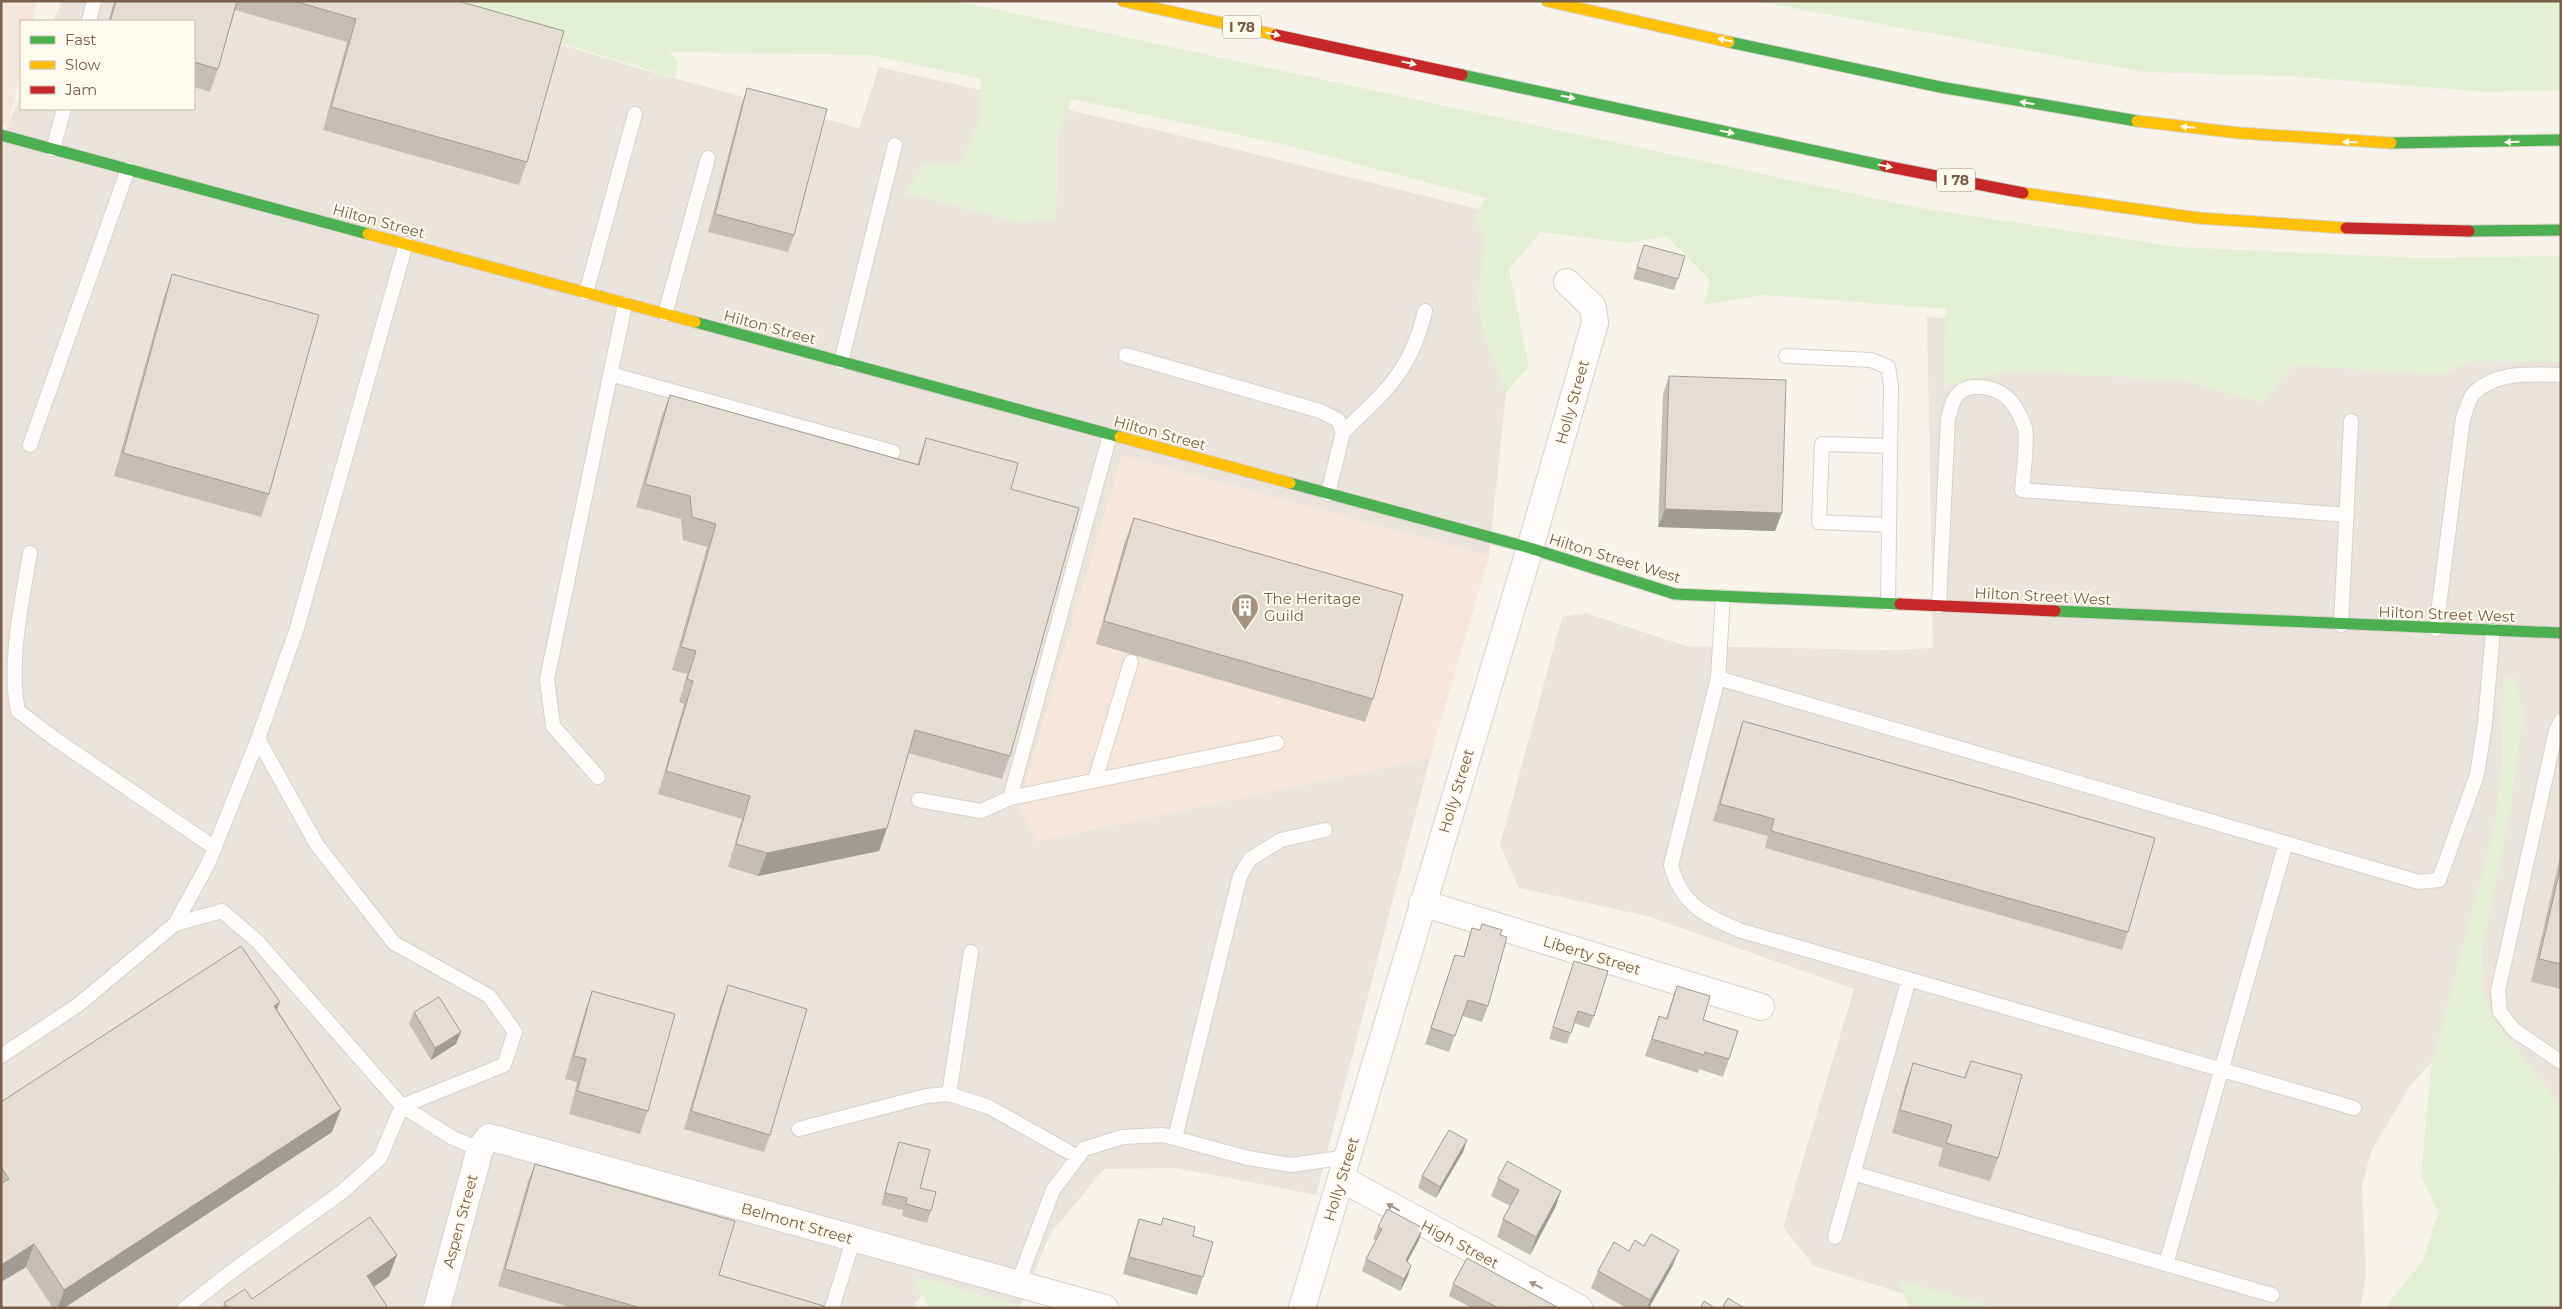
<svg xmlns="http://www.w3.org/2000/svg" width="2562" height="1309" font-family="Montserrat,sans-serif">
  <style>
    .commercial { fill: #f6e7dc }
    .industrial { fill: #ebe4dd }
    .green { fill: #e3f0d6 }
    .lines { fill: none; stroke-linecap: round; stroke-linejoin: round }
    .lane-casing { stroke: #d7d1ca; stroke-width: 16 }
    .street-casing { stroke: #d7d1ca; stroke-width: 28 }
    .fast-casing { stroke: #d8d1c8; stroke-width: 13 }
    .slow-casing { stroke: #d8d1c8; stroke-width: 13 }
    .jam-casing { stroke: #d8d1c8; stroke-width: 13 }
    .lane { stroke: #fefdfc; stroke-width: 14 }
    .street { stroke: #fefdfc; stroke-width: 26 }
    .fast { stroke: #4caf50; stroke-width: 11 }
    .slow { stroke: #ffc107; stroke-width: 11 }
    .jam { stroke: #c62828; stroke-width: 11 }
    .wall { fill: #c5beb5 }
    .shaded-wall { fill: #a09b94 }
    .building { fill: #e5ddd3; stroke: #a09b94 }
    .oneway { fill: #fffaee }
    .oneway2 { fill: #a89688 }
    .labels { text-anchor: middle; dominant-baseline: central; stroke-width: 4; stroke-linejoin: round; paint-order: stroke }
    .shield { fill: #fffaee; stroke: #a18d7a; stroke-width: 1 }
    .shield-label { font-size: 14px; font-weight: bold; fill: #795e49 }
    .street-label { font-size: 15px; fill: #795e49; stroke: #fffaee }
    .poi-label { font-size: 15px; fill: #795e49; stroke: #fffaee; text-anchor: start }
  </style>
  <rect width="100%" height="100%" fill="#f8f4ec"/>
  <path class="commercial" d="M 1,1 L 37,1 L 33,21 L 21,21 L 21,69 L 8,126 L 1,124 Z
    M 1122,456 L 1489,556 L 1430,758 L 1036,841 L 1018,806 Z"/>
  <path class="industrial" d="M 62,1 L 421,1 L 644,70 L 859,128 L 879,67 L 1161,131 L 1519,219 L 1482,327 L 1506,392 L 1489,556 L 1122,456 L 1018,806 L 1037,841 L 1430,758 L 1316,1195 L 1177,1168 L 1104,1169 L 1050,1234 L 1021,1305 L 925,1292 L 911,1308 L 1,1308 L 1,141 L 21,95 L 21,109 L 194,109 L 194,21 L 53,21 Z
    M 1927,317 L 2462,358 L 2561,355 L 2561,1155 L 2451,1041 L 2410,1086 L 2372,1150 L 2362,1184 L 2366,1277 L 2360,1308 L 1950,1308 L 1814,1266 L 1783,1227 L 1854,989 L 1647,916 L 1519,888 L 1500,845 L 1562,617 L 1586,613 L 1686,646 L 1887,650 L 1933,648 Z"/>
  <path class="green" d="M 423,1 L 957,1 L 1925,209 L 2178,247 L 2421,258 L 2561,256 L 2561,362 L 2471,361 L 2442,375 L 2293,365 L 2263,403 L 2186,381 L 2010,370 L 1944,387 L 1946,309 L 1764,295 L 1704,305 L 1710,280 L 1666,236 L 1630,243 L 1541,232 L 1509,269 L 1529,367 L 1506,392 L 1482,327 L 1478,296 L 1485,240 L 1474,219 L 1486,198 L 1286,145 L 1072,99 L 1058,132 L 1058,187 L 1055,218 L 1021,223 L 905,193 L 924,164 L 962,163 L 980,118 L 981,79 L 872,55 L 668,52 L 679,61 L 675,78 Z
    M 1755,1 L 2561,1 L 2561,90 L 2485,92 L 2290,76 L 2144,72 Z
    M 2513,674 L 2523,713 L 2510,810 L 2482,947 L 2483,993 L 2494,1020 L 2559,1104 L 2561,1308 L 2384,1308 L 2423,1261 L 2438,1212 L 2421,1176 L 2431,1068 L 2495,825 L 2502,765 L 2503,682 Z
    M 913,1278 L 928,1279 L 1026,1308 L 929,1308 Z
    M 1901,1281 L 1996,1308 L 1910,1308 L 1900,1285 Z"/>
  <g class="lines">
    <g class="lane-casing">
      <path id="lane" d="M 89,21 L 94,1
        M 53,149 L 64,109
        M 586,293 L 635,114
        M 665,314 L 708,158
        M 1126,355 L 1320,411 L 1338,420 L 1343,432 L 1328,494
        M 1786,356 L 1871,360 L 1888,367 L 1891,385 L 1888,604
        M 841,362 L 895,145
        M 610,374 L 893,452
        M 1343,432 C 1386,391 1411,371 1425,311
        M 1110,435 L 1010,798 L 1277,743
        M 30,445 L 128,169
        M 1889,525 L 1819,522 L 1822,444 L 1890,446
        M 30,553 C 22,602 8,662 18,711 L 55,739 L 215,848
        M 1723,597 L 1718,678 L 2419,882 L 2439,880 L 2477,775 L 2485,723 L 2493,631
        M 1939,606 L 1948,418 C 1950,413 1951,405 1954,400 C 1963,381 1991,385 2005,396 C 2015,403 2021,417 2025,428 C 2028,440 2023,476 2022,490 L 2347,515
        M 2341,625 L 2351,421
        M 2436,629 L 2463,418 C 2466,411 2469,398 2474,393 C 2497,371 2532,374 2561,375
        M 1718,678 L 1671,865 C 1680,904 1708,918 1742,931 L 2354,1108
        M 2561,721 L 2556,731 L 2498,991 L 2500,1012 L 2514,1030 L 2561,1062
        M 598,777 L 553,726 L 547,679 L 625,304
        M 1095,780 L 1131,662
        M 919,800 L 981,811 L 1010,798
        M 175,924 L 208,864 L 258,739 L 297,628 L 406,244
        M 1,1056 L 78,1005 L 175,924 L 222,911 L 258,942 L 402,1106 L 453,1138 L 480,1149
        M 949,1094 L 971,952
        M 799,1129 L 926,1096 L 949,1094 L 989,1107 L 1078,1157
        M 1175,1138 L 1240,876 L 1250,859 L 1281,840 L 1325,830
        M 1853,1173 L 2272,1295
        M 1835,1237 L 1909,979
        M 2166,1264 L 2286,843
        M 1018,1283 L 1053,1190 L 1084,1149 L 1122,1137 L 1163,1135 L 1248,1158 L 1291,1165 L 1348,1157
        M 185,1308 L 231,1272 L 342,1192 L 380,1158 L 402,1106 L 504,1065 L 515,1032 L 489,996 L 394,943 L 317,845 L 258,739
        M 832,1308 L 854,1238"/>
    </g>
    <g class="street-casing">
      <path id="street" d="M 1422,903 L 1761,1007
        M 1342,1179 L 1579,1308
        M 437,1308 L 480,1149 L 489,1137 L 1105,1308
        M 1302,1308 L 1530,548 L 1595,323 L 1593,307 L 1567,282"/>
    </g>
    <g class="fast-casing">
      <path id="fast" d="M 1729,42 L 1940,87 L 2137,121
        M 1462,75 L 1885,166
        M 1,135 L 368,234
        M 2391,143 L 2561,140
        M 2469,231 L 2561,230
        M 695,322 L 1120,437
        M 1290,483 L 1530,548 L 1675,594 L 1900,604
        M 2055,611 L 2561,633"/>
    </g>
    <g class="slow-casing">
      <path id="slow" d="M 1123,1 L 1276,35
        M 1547,1 L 1729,42
        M 2137,121 L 2239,133 L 2391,143
        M 2023,193 L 2198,218 L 2346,228
        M 368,234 L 695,322
        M 1120,437 L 1290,483"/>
    </g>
    <g class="jam-casing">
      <path id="jam" d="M 1276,35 L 1462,75
        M 1885,166 L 2023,193
        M 2346,228 L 2469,231
        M 1900,604 L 2055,611"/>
    </g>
    <use href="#lane" class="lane"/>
    <use href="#street" class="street"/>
    <use href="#fast" class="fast"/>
    <use href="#slow" class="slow"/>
    <use href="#jam" class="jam"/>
  </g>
  <path class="wall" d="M 114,1 L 458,1 L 527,162 L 519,185 L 323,130 L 347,42 L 235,10 L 218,69 L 210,92 L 194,87 L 194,21 L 108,21 Z
    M 747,88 L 794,235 L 788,252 L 708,232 L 741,106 Z
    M 1644,245 L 1678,279 L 1674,290 L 1633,279 Z
    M 172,274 L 269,494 L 261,517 L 114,476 L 164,297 Z
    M 1669,376 L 1775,531 L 1658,527 L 1663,394 Z
    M 670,395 L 917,464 L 926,438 L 1011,489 L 1010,756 L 1002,779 L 908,753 L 887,828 L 879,851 L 758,876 L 728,867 L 742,819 L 658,794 L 684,704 L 679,702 L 687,674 L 672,670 L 707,547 L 683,540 L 681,519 L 636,507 L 661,418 Z
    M 1134,518 L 1373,699 L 1365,722 L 1096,644 L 1125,541 Z
    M 1743,721 L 2128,932 L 2122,950 L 1765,848 L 1768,836 L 1713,821 L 1737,739 Z
    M 2561,852 L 2561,989 L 2531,982 Z
    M 1482,924 L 1500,935 L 1488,1006 L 1482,1022 L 1462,1016 L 1449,1052 L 1425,1044 L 1455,955 L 1463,957 L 1472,928 L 1480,930 Z
    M 1574,961 L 1594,1016 L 1589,1028 L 1574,1023 L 1567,1044 L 1549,1039 Z
    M 728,985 L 770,1135 L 764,1152 L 684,1129 L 721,1003 Z
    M 1677,986 L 1703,1020 L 1729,1059 L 1723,1077 L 1699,1069 L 1698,1073 L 1645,1056 L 1659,1016 L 1666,1018 Z
    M 592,991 L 648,1111 L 640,1134 L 569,1114 L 577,1082 L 565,1079 L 584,1014 Z
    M 277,1009 L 341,1109 L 332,1132 L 64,1308 L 53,1308 L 26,1267 L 1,1282 L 1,1102 Z
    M 414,1012 L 456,1044 L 431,1060 L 409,1024 Z
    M 1971,1061 L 1998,1158 L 1990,1181 L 1938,1166 L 1943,1148 L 1892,1133 L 1905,1086 L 1913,1063 L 1964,1078 Z
    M 1467,1140 L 1463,1152 L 1436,1198 L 1418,1188 L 1422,1176 Z
    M 899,1142 L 931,1211 L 927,1223 L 902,1216 L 903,1210 L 881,1205 L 895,1154 Z
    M 535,1164 L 719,1275 L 823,1308 L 573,1308 L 498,1286 L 528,1181 Z
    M 1498,1179 L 1561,1191 L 1555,1208 L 1530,1255 L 1497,1237 L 1503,1219 L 1510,1206 L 1491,1196 Z
    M 1163,1218 L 1193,1236 L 1203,1277 L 1197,1295 L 1123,1274 L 1133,1237 L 1139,1219 L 1161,1225 Z
    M 1378,1227 L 1419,1240 L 1407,1261 L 1411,1266 L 1407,1278 L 1400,1291 L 1362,1271 L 1366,1259 L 1376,1240 L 1373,1239 Z
    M 1644,1246 L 1679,1250 L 1672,1267 L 1649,1308 L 1626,1308 L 1591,1288 L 1598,1271 L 1629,1251 Z
    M 397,1255 L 389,1276 L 374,1287 L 388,1308 L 223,1308 L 224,1303 L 252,1299 Z
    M 1453,1284 L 1557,1308 L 1472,1308 L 1449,1296 Z"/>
  <path class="shaded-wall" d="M 1665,509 L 1782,513 L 1775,531 L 1658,527 Z
    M 887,828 L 879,851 L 758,876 L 767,853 Z
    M 280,1002 L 271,1025 L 274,1006 Z
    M 461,1032 L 456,1044 L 431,1060 L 435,1048 Z
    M 341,1109 L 332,1132 L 64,1308 L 58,1308 L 64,1290 Z
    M 1467,1140 L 1463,1152 L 1436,1198 L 1440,1187 Z
    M 1561,1191 L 1555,1208 L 1530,1255 L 1536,1237 Z
    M 1423,1228 L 1419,1240 L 1402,1272 L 1406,1260 Z
    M 34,1244 L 26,1267 L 1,1282 L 1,1265 Z
    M 1679,1250 L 1672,1267 L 1649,1308 L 1647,1308 L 1650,1300 Z
    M 397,1255 L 389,1276 L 359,1297 L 367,1276 Z
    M 1411,1266 L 1407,1278 L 1400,1291 L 1404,1279 Z"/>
  <path class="building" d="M 116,1 L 237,1 L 218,69 L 194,62 L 194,21 L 110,21 Z
    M 294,1 L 458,1 L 564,31 L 527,162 L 331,107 L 356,19 Z
    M 747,88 L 827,109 L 794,235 L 715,214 Z
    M 1644,245 L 1685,256 L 1678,279 L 1637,267 Z
    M 172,274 L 319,315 L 269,494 L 123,453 Z
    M 1669,376 L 1786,380 L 1782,513 L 1665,509 Z
    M 670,395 L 919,465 L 926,438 L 1018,463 L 1011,489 L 1079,508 L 1010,756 L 915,730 L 887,828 L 767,853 L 736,844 L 750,796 L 666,771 L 693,681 L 687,679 L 696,651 L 681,647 L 716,524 L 692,517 L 690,496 L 645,484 Z
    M 1134,518 L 1403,595 L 1373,699 L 1104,621 Z
    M 1743,721 L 2155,838 L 2128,932 L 1771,831 L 1774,819 L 1720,804 Z
    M 2561,865 L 2561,964 L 2539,959 Z
    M 1482,924 L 1502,930 L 1500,935 L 1507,937 L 1488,1006 L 1468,1000 L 1455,1036 L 1431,1028 L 1455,955 L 1464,957 L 1472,928 L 1480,930 Z
    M 241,946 L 280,1002 L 274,1006 L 341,1109 L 64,1290 L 34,1244 L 1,1265 L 1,1184 L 9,1179 L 1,1167 L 1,1102 Z
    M 1574,961 L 1608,971 L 1594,1016 L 1578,1011 L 1571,1033 L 1553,1027 Z
    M 728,985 L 807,1009 L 770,1135 L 691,1111 Z
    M 1677,986 L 1710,996 L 1703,1020 L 1738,1031 L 1729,1059 L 1705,1052 L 1704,1055 L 1652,1039 L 1659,1016 L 1667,1019 Z
    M 592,991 L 675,1014 L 648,1111 L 577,1091 L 586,1059 L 574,1056 Z
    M 439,997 L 461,1032 L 435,1048 L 414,1012 Z
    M 1971,1061 L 2022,1075 L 1998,1158 L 1946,1143 L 1952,1125 L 1900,1110 L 1913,1063 L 1965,1078 Z
    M 1449,1130 L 1467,1140 L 1440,1187 L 1422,1176 Z
    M 899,1142 L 930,1150 L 920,1188 L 936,1192 L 931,1211 L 906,1204 L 907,1198 L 885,1193 Z
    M 1507,1161 L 1561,1191 L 1536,1237 L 1503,1219 L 1519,1190 L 1498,1179 Z
    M 535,1164 L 735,1221 L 719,1275 L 824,1306 L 823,1308 L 641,1308 L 505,1269 Z
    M 1387,1209 L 1423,1228 L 1406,1260 L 1411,1266 L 1404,1279 L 1366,1259 L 1382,1229 L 1378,1227 Z
    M 370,1217 L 397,1255 L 367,1276 L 388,1308 L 228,1308 L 224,1303 L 245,1289 L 252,1299 Z
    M 1163,1218 L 1195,1227 L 1193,1236 L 1213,1242 L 1203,1277 L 1129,1257 L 1139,1219 L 1161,1225 Z
    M 1651,1234 L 1679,1250 L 1650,1300 L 1598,1271 L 1614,1242 L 1629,1251 L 1635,1240 L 1644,1246 Z
    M 1467,1258 L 1557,1307 L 1498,1308 L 1453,1284 Z
    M 1728,1298 L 1744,1308 L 1722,1308 Z
    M 1704,1301 L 1715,1308 L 1700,1308 Z"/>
  <defs><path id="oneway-solid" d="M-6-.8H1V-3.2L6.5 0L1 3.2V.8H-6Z" transform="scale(1.25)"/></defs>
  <g class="oneway">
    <use href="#oneway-solid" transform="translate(1273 34) rotate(12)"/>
    <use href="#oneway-solid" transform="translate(1725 40) rotate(-168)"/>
    <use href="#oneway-solid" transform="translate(1409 63) rotate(12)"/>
    <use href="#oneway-solid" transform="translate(1568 97) rotate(12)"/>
    <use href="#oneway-solid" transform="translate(2027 103) rotate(-170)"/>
    <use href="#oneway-solid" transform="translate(2188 127) rotate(-175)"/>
    <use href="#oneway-solid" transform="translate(1727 132) rotate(12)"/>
    <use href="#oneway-solid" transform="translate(2350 142) rotate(-178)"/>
    <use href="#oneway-solid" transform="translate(2512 142) rotate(178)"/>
    <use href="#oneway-solid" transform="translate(1885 166) rotate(12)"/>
  </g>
  <g class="oneway2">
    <use href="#oneway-solid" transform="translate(1393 1207) rotate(-152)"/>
    <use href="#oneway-solid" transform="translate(1536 1285) rotate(-152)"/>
  </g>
  <defs>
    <g id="building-pin" transform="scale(1.4375)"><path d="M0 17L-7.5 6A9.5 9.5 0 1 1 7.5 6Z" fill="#a59282" stroke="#fffaee"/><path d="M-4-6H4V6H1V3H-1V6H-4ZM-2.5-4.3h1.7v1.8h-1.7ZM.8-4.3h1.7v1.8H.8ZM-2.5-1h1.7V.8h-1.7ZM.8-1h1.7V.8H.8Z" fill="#fff"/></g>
  </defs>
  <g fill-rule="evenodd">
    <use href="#building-pin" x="1245" y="607"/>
  </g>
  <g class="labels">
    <g class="shield">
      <rect x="1223" y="15.5" width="38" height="23" rx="4"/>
      <rect x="1937" y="168.5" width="38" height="23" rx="4"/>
    </g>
    <g class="shield-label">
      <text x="1242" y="27">I 78</text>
      <text x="1956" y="180">I 78</text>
    </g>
    <g class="street-label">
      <text transform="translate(379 221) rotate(15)">Hilton Street</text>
      <text transform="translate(770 327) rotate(15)">Hilton Street</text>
      <text transform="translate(1572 402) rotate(-74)">Holly Street</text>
      <text transform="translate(1160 433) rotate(15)">Hilton Street</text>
      <text transform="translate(1615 558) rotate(17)">Hilton Street West</text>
      <text transform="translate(2043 596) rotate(3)">Hilton Street West</text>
      <text transform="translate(2447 614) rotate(2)">Hilton Street West</text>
      <text transform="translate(1456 791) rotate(-73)">Holly Street</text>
      <text transform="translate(1592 955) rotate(17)">Liberty Street</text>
      <text transform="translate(1341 1179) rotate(-73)">Holly Street</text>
      <text transform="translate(460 1221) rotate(-75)">Aspen Street</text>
      <text transform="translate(797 1223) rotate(16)">Belmont Street</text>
      <text transform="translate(1460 1244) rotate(28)">High Street</text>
    </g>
    <g class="poi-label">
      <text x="1264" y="598">The Heritage<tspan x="1264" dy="17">Guild</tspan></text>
    </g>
  </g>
  <rect width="2562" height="1309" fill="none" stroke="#795e49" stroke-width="5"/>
  <rect x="20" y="20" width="175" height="90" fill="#fffaee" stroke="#c9bcac"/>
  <rect x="30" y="36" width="25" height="8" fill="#4caf50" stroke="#c9bcac"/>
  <text x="65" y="45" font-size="15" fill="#795e49">Fast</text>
  <rect x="30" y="61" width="25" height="8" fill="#ffc107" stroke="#c9bcac"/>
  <text x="65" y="70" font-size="15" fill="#795e49">Slow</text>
  <rect x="30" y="86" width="25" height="8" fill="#c62828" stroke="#c9bcac"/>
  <text x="65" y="95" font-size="15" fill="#795e49">Jam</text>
</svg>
